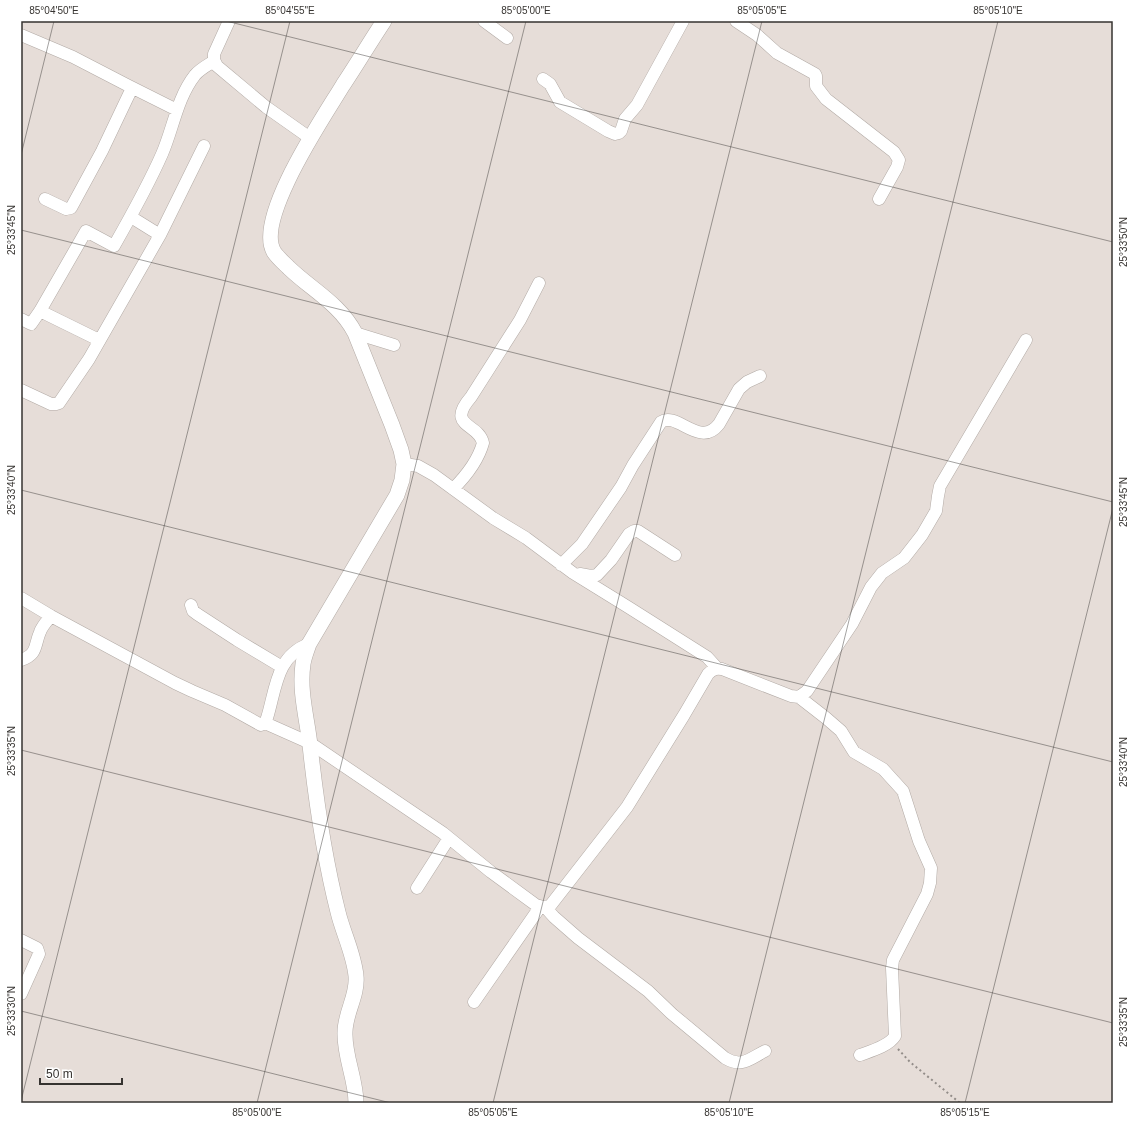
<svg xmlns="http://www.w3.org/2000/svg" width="1134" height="1124" font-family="Arial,sans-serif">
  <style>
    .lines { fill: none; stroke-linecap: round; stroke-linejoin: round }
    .minor-casing { stroke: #b2aaa5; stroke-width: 13 }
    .tertiary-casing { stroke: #b2aaa5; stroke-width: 16 }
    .path { stroke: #938d89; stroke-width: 2; stroke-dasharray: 2 3; stroke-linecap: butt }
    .minor { stroke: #fff; stroke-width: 12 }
    .tertiary { stroke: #fff; stroke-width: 15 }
    .ticks { fill: none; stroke: #363330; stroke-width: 1; stroke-opacity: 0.45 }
    .neatline { fill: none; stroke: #363330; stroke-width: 1.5 }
    .ticks-label { font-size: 10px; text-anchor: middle; fill: #363330 }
  </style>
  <rect width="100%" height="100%" fill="#e6ddd8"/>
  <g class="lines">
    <g class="minor-casing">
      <path id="minor" d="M 229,21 L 214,54 L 214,60 L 217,66 L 266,107 L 310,138
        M 484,21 L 507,38
        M 736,21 L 757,35 L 777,53 L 815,74 L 816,76 L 816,86 L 826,99 L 894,152 L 899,160 L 897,167 L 879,199
        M 21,35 L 73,57 L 129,86 L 177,110
        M 543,79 L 550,84 L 560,102 L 608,131 L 615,134 L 619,133 L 621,131 L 625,119 L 637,105 L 683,21
        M 45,199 L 66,209 L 71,208 L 102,151 L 132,88
        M 131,217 L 160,235
        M 40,311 L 99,340
        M 21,319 L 31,324 L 40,311 L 86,231 L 114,246 C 131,216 148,186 162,154 C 173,129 177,98 195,75 C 200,69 208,65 214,61
        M 355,333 L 394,345
        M 21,390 L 51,404 L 56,404 L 59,403 L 89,359 L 160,235 L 204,146
        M 404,464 L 418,466 L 434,475 L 493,518 L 526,538 L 573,573 L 628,607 L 707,657 L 717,668
        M 453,489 C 466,476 478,461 483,443 C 479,423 445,427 471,397 L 520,320 L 539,283
        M 561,565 L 582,544 L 621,487 L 633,465 L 661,422 C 677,411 700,449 719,424 L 739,389 L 747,382 L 760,376
        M 580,574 L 591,576 L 597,575 L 611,560 L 629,534 L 634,531 L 638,531 L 675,555
        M 21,598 L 51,616 L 175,683 L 192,691 L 225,705 L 261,725 L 265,723 L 267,718 C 276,689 276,656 309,644
        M 191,605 L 193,611 L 197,614 L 237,640 L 282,667
        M 21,660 C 38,654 34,646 40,632 C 42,626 47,621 51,616
        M 799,697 L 826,718 L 841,731 L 854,752 L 883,769 L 903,791 L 919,841 L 931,868 L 930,883 L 927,894 L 893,960 L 892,968 L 895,1036 C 889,1046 871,1051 860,1055
        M 265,723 L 310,743 L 443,833 L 491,872 L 536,905 L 543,907 L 550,906 L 627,807 L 684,715 L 708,674 C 713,669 716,668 722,669 L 791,696 L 799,697 L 807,691 L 852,624 L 871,587 L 882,573 L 904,558 L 922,535 L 936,511 L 938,496 L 940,486 L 1026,340
        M 417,888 L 449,838
        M 545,907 L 554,917 L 578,938 L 648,991 L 672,1014 L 725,1058 C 742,1068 749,1059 765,1051
        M 21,940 L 37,948 L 39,954 L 21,994
        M 474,1002 L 540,907"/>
    </g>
    <g class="tertiary-casing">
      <path id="tertiary" d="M 356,1103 C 356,1079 344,1056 345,1032 C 345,1013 358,995 356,976 C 354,954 343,933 338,912 C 324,857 316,801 310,745 C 307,718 299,691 303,664 C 304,657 307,650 309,644 L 397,495 L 402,480 L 404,464 L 401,450 L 392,425 L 355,333 C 340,304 312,290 289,268 C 284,263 278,258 274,252 C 254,219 325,115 343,85 C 357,64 370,42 384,21"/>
    </g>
    <path class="path" d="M 898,1049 L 910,1062 L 960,1103"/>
    <use href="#minor" class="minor"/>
    <use href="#tertiary" class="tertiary"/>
  </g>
  <path class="ticks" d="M 226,21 L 1113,242M 21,155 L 54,21M 21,230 L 1113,502M 21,490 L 1113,762M 21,750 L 1113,1023M 21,1011 L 391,1103M 21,1101 L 290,21M 257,1103 L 526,21M 493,1103 L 762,21M 729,1103 L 998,21M 965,1103 L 1113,508"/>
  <rect width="1134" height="1124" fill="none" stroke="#ffffff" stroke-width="44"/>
  <path d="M40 1078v6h82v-6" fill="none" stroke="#363330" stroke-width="2"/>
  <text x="46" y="1078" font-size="12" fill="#363330" stroke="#ffffff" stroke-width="3" paint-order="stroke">50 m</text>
  <rect x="22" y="22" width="1090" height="1080" class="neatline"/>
  <g class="ticks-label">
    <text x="54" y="14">85°04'50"E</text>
    <text x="290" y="14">85°04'55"E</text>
    <text x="526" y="14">85°05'00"E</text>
    <text x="762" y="14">85°05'05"E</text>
    <text x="998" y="14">85°05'10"E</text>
    <text transform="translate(11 230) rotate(-90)" y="4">25°33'45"N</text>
    <text transform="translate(1123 242) rotate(-90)" y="4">25°33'50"N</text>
    <text transform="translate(11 490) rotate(-90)" y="4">25°33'40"N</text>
    <text transform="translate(1123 502) rotate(-90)" y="4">25°33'45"N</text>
    <text transform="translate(11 751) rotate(-90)" y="4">25°33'35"N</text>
    <text transform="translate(1123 762) rotate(-90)" y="4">25°33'40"N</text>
    <text transform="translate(11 1011) rotate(-90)" y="4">25°33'30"N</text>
    <text transform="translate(1123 1022) rotate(-90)" y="4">25°33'35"N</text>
    <text x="257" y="1116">85°05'00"E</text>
    <text x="493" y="1116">85°05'05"E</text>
    <text x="729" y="1116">85°05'10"E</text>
    <text x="965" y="1116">85°05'15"E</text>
  </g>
</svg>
